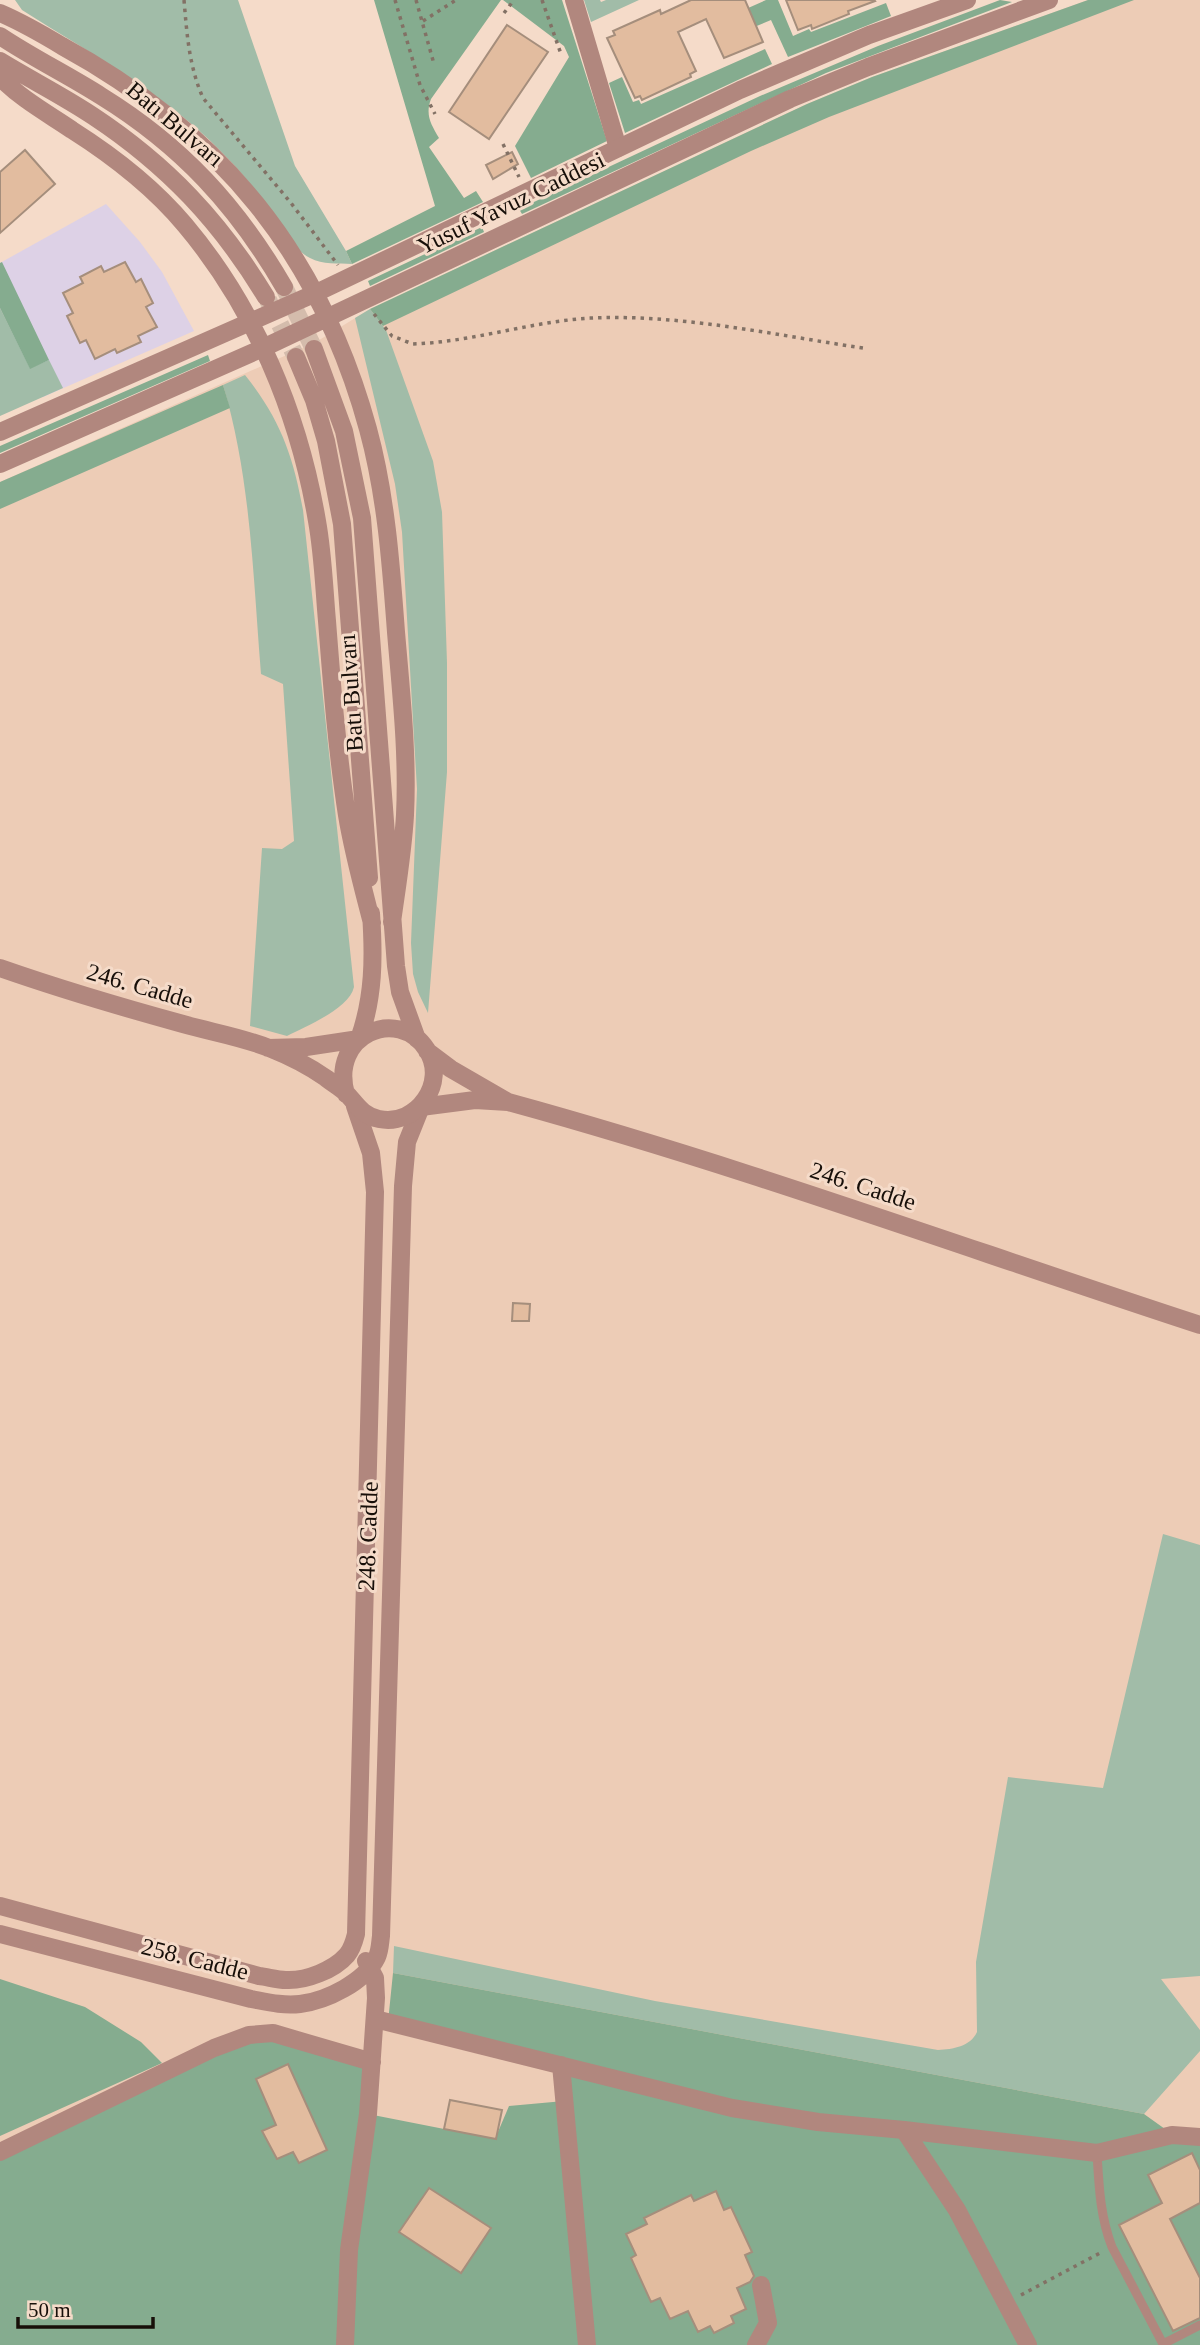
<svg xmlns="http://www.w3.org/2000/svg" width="1200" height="2345" font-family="Georgia,serif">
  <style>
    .commercial { fill: #ddd1e6 }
    .built { fill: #edccb6 }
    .green { fill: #a1bca8 }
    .forest { fill: #85ac8f }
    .building { fill: #e2bc9f; stroke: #a58e7c; stroke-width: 2 }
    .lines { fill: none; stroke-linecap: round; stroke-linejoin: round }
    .tertiary-tunnel { stroke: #d4bcac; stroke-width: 18; stroke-dasharray: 18 9; stroke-linecap: butt }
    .path { stroke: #827165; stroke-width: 3.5; stroke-dasharray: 3.5 5; stroke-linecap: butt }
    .service { stroke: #b1877e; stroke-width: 9 }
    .minor { stroke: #b1877e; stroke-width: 18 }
    .tertiary { stroke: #b1877e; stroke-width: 18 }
    .labels { text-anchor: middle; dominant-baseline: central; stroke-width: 6; stroke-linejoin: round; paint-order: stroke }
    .street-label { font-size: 24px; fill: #170f09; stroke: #f5dbc9 }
  </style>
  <rect width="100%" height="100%" fill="#f5dbc9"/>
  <path class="commercial" d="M 106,204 L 140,242 L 162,272 L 194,331 L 43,397 L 0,308 L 0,263 Z"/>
  <path class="built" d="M 1088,0 L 1200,0 L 1200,2345 L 0,2345 L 0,482 L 316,342 L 370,309 L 807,104 L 872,77 Z"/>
  <path class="green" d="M 15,0 L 238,0 L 295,166 L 346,251 L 352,264 C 338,263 323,265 310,258 C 293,250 282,224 270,209 C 258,194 246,178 233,164 C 173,98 96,57 22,10 Z
    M 584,0 L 600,0 L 601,2 L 606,0 L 639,0 L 591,22 Z
    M 0,308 L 30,368 L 49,360 L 63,388 L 0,416 Z
    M 370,309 L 386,330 L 433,461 L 442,512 L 447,663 L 447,772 L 428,1013 L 418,992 L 413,974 L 411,943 L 417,789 L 402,532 L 395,484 L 355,318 Z
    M 245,375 C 280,419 293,455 303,510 L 354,987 C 349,1009 306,1026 287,1036 L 250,1026 L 262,848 L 282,849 L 294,841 L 283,684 L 261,674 C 253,577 251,478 223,385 Z
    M 1163,1534 L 1200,1545 L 1200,1976 L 1161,1979 L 1200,2030 L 1200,2051 L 1144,2114 L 393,1973 L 394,1946 L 655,2001 L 938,2050 C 953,2049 970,2047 977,2032 L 976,1962 L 1008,1777 L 1103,1788 Z"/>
  <path class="forest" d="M 374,0 L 501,0 L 431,99 C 425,115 431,124 439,138 L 429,147 L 464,198 L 476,191 L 483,202 L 352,264 L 346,251 L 435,206 Z
    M 503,0 L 562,0 L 607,141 L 531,178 L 515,146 L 569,57 L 564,46 Z
    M 766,0 L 778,0 L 793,36 L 809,29 L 811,32 L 886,3 L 891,16 L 788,57 L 771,20 L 720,41 L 721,20 Z
    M 1000,0 L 1012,2 L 826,73 L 522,214 L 519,209 L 760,96 L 878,46 Z
    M 1088,0 L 1134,0 L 829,117 L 751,151 L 383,326 L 370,309 L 807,104 L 872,77 Z
    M 765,49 L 772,64 L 625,133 L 609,83 L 622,77 L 633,102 L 639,100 L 641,104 Z
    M 482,227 L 484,232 L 370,286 L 368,281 Z
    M 2,262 L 49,360 L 30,369 L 0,308 L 0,263 Z
    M 208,355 L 210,361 L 0,453 L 0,446 Z
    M 223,385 L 230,408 L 0,509 L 0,482 Z
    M 393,1973 L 1144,2114 L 1172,2134 L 1200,2137 L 1200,2345 L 0,2345 L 0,2152 L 249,2035 L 372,2062 L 368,2114 L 495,2139 L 509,2106 L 564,2101 L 561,2065 L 388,2022 Z
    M 0,1979 L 85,2007 L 141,2042 L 162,2063 L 0,2136 Z"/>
  <path class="building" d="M 691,0 L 745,0 L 763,42 L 724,58 L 706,19 L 678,32 L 696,71 L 690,74 L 691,77 L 642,100 L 640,96 L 635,98 L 607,38 L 615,35 L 613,31 L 660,10 L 661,14 Z
    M 786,0 L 874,0 L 875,1 L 848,11 L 849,14 L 812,29 L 811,25 L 798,30 Z
    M 507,25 L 548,52 L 489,139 L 449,112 Z
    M 25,150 L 55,184 L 0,233 L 0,172 Z
    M 512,152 L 518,164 L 493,179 L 486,165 Z
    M 125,262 L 136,282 L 141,279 L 153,303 L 146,307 L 157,327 L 138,336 L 141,342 L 117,353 L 115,349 L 95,359 L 86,340 L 80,343 L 67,316 L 73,313 L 63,293 L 83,283 L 80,277 L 101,266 L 104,272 Z
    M 513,1303 L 530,1304 L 529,1321 L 512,1321 Z
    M 288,2064 L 327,2150 L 299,2163 L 293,2152 L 277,2159 L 262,2131 L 276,2125 L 256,2079 Z
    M 450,2100 L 502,2110 L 496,2139 L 444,2129 Z
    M 1192,2153 L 1200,2170 L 1200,2203 L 1170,2219 L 1200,2278 L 1200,2318 L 1173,2331 L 1119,2225 L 1162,2203 L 1148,2175 Z
    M 429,2188 L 491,2228 L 461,2273 L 399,2232 Z
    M 716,2191 L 724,2210 L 731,2207 L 752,2252 L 745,2255 L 754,2276 L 750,2282 L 737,2288 L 746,2309 L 731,2316 L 734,2323 L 714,2333 L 710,2326 L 698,2332 L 688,2311 L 670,2319 L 660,2298 L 651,2302 L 631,2258 L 636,2255 L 626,2234 L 647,2224 L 644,2218 L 691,2195 L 694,2201 Z"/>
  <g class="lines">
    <path class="tertiary-tunnel" d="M 284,287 L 314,349
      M 268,300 L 296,357"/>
    <path class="path" d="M 184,0 C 187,35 189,66 203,98 L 291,203 L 338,265
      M 395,0 L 420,85 L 435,114
      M 416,0 L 434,64
      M 542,0 L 561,54
      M 504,13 L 514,0
      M 423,21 L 456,0
      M 503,144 L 519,177
      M 374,314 L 392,336 L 413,344 C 473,342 532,321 592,318 C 682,314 774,335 863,348
      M 1021,2295 L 1100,2253"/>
    <path class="service" d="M 1097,2153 C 1099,2186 1100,2216 1112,2247 L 1163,2344 L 1200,2325"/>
    <path class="minor" d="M 574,0 L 618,148
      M 0,1906 L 259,1976 C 268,1977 277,1980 286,1980 C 306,1981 334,1970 347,1955 C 352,1949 354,1942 356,1934 L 375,1192 L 371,1153 L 355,1106
      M 0,1934 L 251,1999 C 267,2002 283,2006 300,2004 C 326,2001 365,1982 377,1957 C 380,1950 380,1943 381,1936 L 403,1186 L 407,1142 L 421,1107
      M 375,2019 L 732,2108 L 818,2122 L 904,2130 L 1097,2153 L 1172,2135 L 1200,2137
      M 561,2065 L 587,2345
      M 904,2130 L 957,2210 L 1028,2345
      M 0,2152 L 214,2048 L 249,2035 L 273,2033 L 372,2062
      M 345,2345 L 349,2250 L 368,2114 L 376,1998 L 375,1978 L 366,1961
      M 756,2345 L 768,2323 L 761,2285"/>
    <path class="tertiary" d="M 0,13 C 21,22 42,34 62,46 C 221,133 320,254 368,429 C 386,495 391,564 396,632 C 401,692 408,754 405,815 C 403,851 397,886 392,922
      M 0,36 C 33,58 68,75 101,96 C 182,146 237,206 284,287
      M 0,61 C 31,80 63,96 93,116 C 167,165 220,221 266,297
      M 0,77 C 21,99 47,113 72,130 C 113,156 154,188 185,225 C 255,308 299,414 317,521 C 323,554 324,587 327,621 C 332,686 337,751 347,815 C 353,852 363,888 372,923
      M 314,349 L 344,431 L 362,518 L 396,966 L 400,992 L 417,1039
      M 296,357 L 314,400 L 326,441 L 342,524 L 369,878
      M 0,432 L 316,293 L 740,90 L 869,35 L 967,0
      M 0,464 L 263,348 L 790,99 L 868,67 L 1049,0
      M 0,968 C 60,989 121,1007 183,1024 C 211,1032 242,1037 269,1048 C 289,1056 309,1066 326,1078 C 332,1083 341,1088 347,1094 C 357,1105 363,1116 379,1119 C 417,1127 448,1082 427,1050 C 398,1005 329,1035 346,1094
      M 268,1048 L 306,1047 L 359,1039 C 374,997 374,957 371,913
      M 508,1102 C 742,1166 970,1250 1200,1325
      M 421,1107 L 475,1100 L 508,1102 L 451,1069 L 427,1051"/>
  </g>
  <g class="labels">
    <g class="street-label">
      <text transform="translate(175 124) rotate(40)">Batı Bulvarı</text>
      <text transform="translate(511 203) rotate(-26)">Yusuf Yavuz Caddesi</text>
      <text transform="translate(351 693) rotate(-94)">Batı Bulvarı</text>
      <text transform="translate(140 986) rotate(16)">246. Cadde</text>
      <text transform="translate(863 1186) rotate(18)">246. Cadde</text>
      <text transform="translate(368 1536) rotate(-88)">248. Cadde</text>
      <text transform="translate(195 1959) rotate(14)">258. Cadde</text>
    </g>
  </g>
  <path d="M18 2317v10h135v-10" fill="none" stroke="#170f09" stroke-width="3.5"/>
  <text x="28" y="2317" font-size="21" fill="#170f09" stroke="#f5dbc9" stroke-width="5" paint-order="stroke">50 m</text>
</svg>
